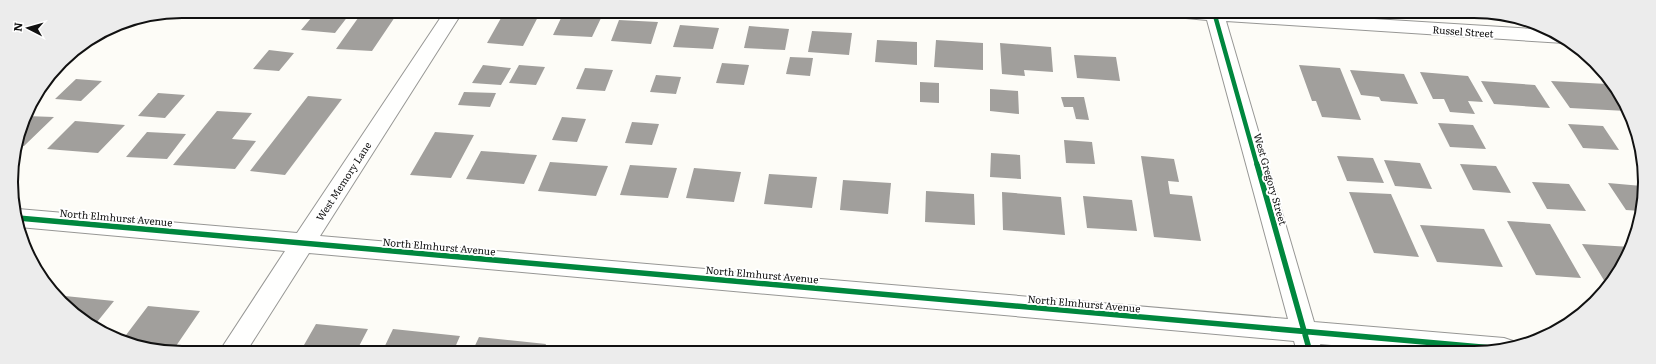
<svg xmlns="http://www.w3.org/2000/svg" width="1656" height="364" font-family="Literata,serif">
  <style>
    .building { fill: #a19f9c }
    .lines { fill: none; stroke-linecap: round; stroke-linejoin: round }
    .minor-casing { stroke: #979795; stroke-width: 2 }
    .minor { fill: #fffffe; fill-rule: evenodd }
    .cycleway-far1-casing { stroke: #fff; stroke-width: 6 }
    .cycleway-casing { stroke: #fff; stroke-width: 8 }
    .cycleway-far1 { stroke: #00873e; stroke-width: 4.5 }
    .cycleway { stroke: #00873e; stroke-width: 5.5 }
    .labels { text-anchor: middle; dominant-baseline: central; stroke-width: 4; stroke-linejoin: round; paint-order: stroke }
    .street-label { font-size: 10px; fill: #111; stroke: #fff }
    .rim { fill: none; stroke: #111; stroke-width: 2 }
  </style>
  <rect width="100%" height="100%" fill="#fdfcf7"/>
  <path class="building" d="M 181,11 L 231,11 L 227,15 L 211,13 L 206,18 L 177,15 Z
    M 247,11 L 274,11 L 267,19 L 241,17 Z
    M 317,11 L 352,11 L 335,33 L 301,30 Z
    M 363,11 L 399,11 L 372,51 L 336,49 Z
    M 505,11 L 540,13 L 523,46 L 487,43 Z
    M 563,14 L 602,16 L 592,37 L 553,35 Z
    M 619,20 L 658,22 L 651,44 L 611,41 Z
    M 680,25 L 719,28 L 713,49 L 673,47 Z
    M 749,26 L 789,29 L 785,50 L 744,48 Z
    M 812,31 L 852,33 L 849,55 L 808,52 Z
    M 877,40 L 917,42 L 917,65 L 875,62 Z
    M 936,40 L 983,43 L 983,70 L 934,67 Z
    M 1000,43 L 1051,47 L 1053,72 L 1024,70 L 1025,76 L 1002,74 Z
    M 269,50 L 294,53 L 279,71 L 253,69 Z
    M 1074,55 L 1116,57 L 1120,81 L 1077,78 Z
    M 790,57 L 813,58 L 810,76 L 786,74 Z
    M 722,63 L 749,65 L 744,85 L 716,83 Z
    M 483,65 L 511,68 L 501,85 L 472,83 Z
    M 519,65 L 545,67 L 536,85 L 509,83 Z
    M 1299,65 L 1340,68 L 1361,120 L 1322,117 L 1316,101 L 1312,101 Z
    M 585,68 L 613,70 L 605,91 L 576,89 Z
    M 1350,70 L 1404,74 L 1418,104 L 1381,101 L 1379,97 L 1361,95 Z
    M 1420,72 L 1468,76 L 1483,102 L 1468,101 L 1475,114 L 1450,112 L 1444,99 L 1433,99 Z
    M 656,75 L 681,77 L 676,94 L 650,92 Z
    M 76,79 L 102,81 L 81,101 L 55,99 Z
    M 1481,81 L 1535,85 L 1550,108 L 1494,104 Z
    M 1551,81 L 1607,84 L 1626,111 L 1570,108 Z
    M 920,82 L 939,83 L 939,103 L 920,102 Z
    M 990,89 L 1018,91 L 1019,114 L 990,111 Z
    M 464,92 L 496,93 L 490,107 L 458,105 Z
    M 158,93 L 185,95 L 165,118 L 138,116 Z
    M 308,96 L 342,99 L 285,175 L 250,171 Z
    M 1061,97 L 1084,97 L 1089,120 L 1076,119 L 1073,107 L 1064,107 Z
    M 217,111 L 252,113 L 232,139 L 256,141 L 235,169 L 173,165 Z
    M 26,116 L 54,117 L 24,146 L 18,146 Z
    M 562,117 L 586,119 L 577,142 L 552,140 Z
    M 75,121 L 125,125 L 98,153 L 47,149 Z
    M 632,122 L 659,124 L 652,145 L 625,143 Z
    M 1438,123 L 1473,125 L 1486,149 L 1450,147 Z
    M 1568,124 L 1603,126 L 1619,150 L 1583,148 Z
    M 147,132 L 186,134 L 167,159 L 126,157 Z
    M 435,132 L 474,135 L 451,178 L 410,175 Z
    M 1064,140 L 1092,142 L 1095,164 L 1066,163 Z
    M 481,151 L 537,155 L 524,184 L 466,179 Z
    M 991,153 L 1020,155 L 1021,179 L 990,177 Z
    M 1141,156 L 1174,159 L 1179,182 L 1168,181 L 1170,194 L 1192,196 L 1201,241 L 1154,237 Z
    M 1337,156 L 1373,158 L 1384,183 L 1347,181 Z
    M 1384,160 L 1420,163 L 1432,189 L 1395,186 Z
    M 550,162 L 608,166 L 596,196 L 538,191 Z
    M 1460,164 L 1496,166 L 1511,193 L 1473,190 Z
    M 630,165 L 677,168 L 668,198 L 620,195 Z
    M 694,168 L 741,172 L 734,202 L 686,198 Z
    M 769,174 L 817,177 L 812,208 L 764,204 Z
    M 843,180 L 891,183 L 888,214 L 840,210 Z
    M 1532,182 L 1569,184 L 1586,211 L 1547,209 Z
    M 1608,183 L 1642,186 L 1644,205 L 1641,211 L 1626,210 Z
    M 926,191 L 974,194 L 975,225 L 925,222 Z
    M 1002,192 L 1061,197 L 1065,235 L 1003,230 Z
    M 1349,192 L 1391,194 L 1419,257 L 1374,253 Z
    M 1083,196 L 1132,200 L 1137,231 L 1087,228 Z
    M 1507,221 L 1550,224 L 1581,278 L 1536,275 Z
    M 1420,225 L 1484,229 L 1503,267 L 1437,262 Z
    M 1582,244 L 1631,247 L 1627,258 L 1610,282 L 1605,282 Z
    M 65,296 L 114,301 L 93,327 L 61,299 Z
    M 148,306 L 200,311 L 176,346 L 129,341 L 123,339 Z
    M 316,324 L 368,329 L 356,352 L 300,352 Z
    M 393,329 L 460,336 L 453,352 L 382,352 Z
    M 479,337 L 546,344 L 543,352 L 472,352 Z
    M 560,346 L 612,350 L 612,352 L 557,352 Z"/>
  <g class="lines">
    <g class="minor-casing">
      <path id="minor" d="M 445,11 L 463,11 L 320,236 L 1288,319 L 1207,20 L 1165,16 L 1162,12 L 1262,12 L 1548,30 L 1560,34 L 1568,42 L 1564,43 L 1226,21 L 1314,322 L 1504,338 L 1513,341 L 1515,346 L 1496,352 L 1409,352 L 1320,344 L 1323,352 L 1297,352 L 1294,341 L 309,253 L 246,352 L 219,352 L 285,251 L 19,227 L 16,210 L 18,209 L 297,233 Z"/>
    </g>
    <use href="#minor" class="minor"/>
    <g class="cycleway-far1-casing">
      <path id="cycleway-far1" d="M 1214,12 L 1257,165"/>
    </g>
    <g class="cycleway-casing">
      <path id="cycleway" d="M 1257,164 L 1310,352
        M 18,218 L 1504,349"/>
    </g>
    <use href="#cycleway-far1" class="cycleway-far1"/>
    <use href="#cycleway" class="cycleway"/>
  </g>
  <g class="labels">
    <g class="street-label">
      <text transform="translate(1463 31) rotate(4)">Russel Street</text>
      <text transform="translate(1271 179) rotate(74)">West Gregory Street</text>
      <text transform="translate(343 181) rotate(-57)">West Memory Lane</text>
      <text transform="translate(116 217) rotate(5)">North Elmhurst Avenue</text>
      <text transform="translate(439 246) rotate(5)">North Elmhurst Avenue</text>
      <text transform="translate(762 274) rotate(5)">North Elmhurst Avenue</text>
      <text transform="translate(1084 303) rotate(5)">North Elmhurst Avenue</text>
    </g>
  </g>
  <path d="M0 0H1656V364H0ZM182 18H1474A164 164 0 0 1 1638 182V182A164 164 0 0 1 1474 346H182A164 164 0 0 1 18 182V182A164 164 0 0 1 182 18Z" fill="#ececec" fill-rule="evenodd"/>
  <path class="rim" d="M182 18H1474A164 164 0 0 1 1638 182V182A164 164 0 0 1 1474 346H182A164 164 0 0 1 18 182V182A164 164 0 0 1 182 18Z"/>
  <g transform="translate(28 28) rotate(276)" stroke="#ffffff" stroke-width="3" paint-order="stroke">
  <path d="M0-3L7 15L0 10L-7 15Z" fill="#111111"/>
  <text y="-6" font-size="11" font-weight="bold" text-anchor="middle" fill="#111111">N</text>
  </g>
</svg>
